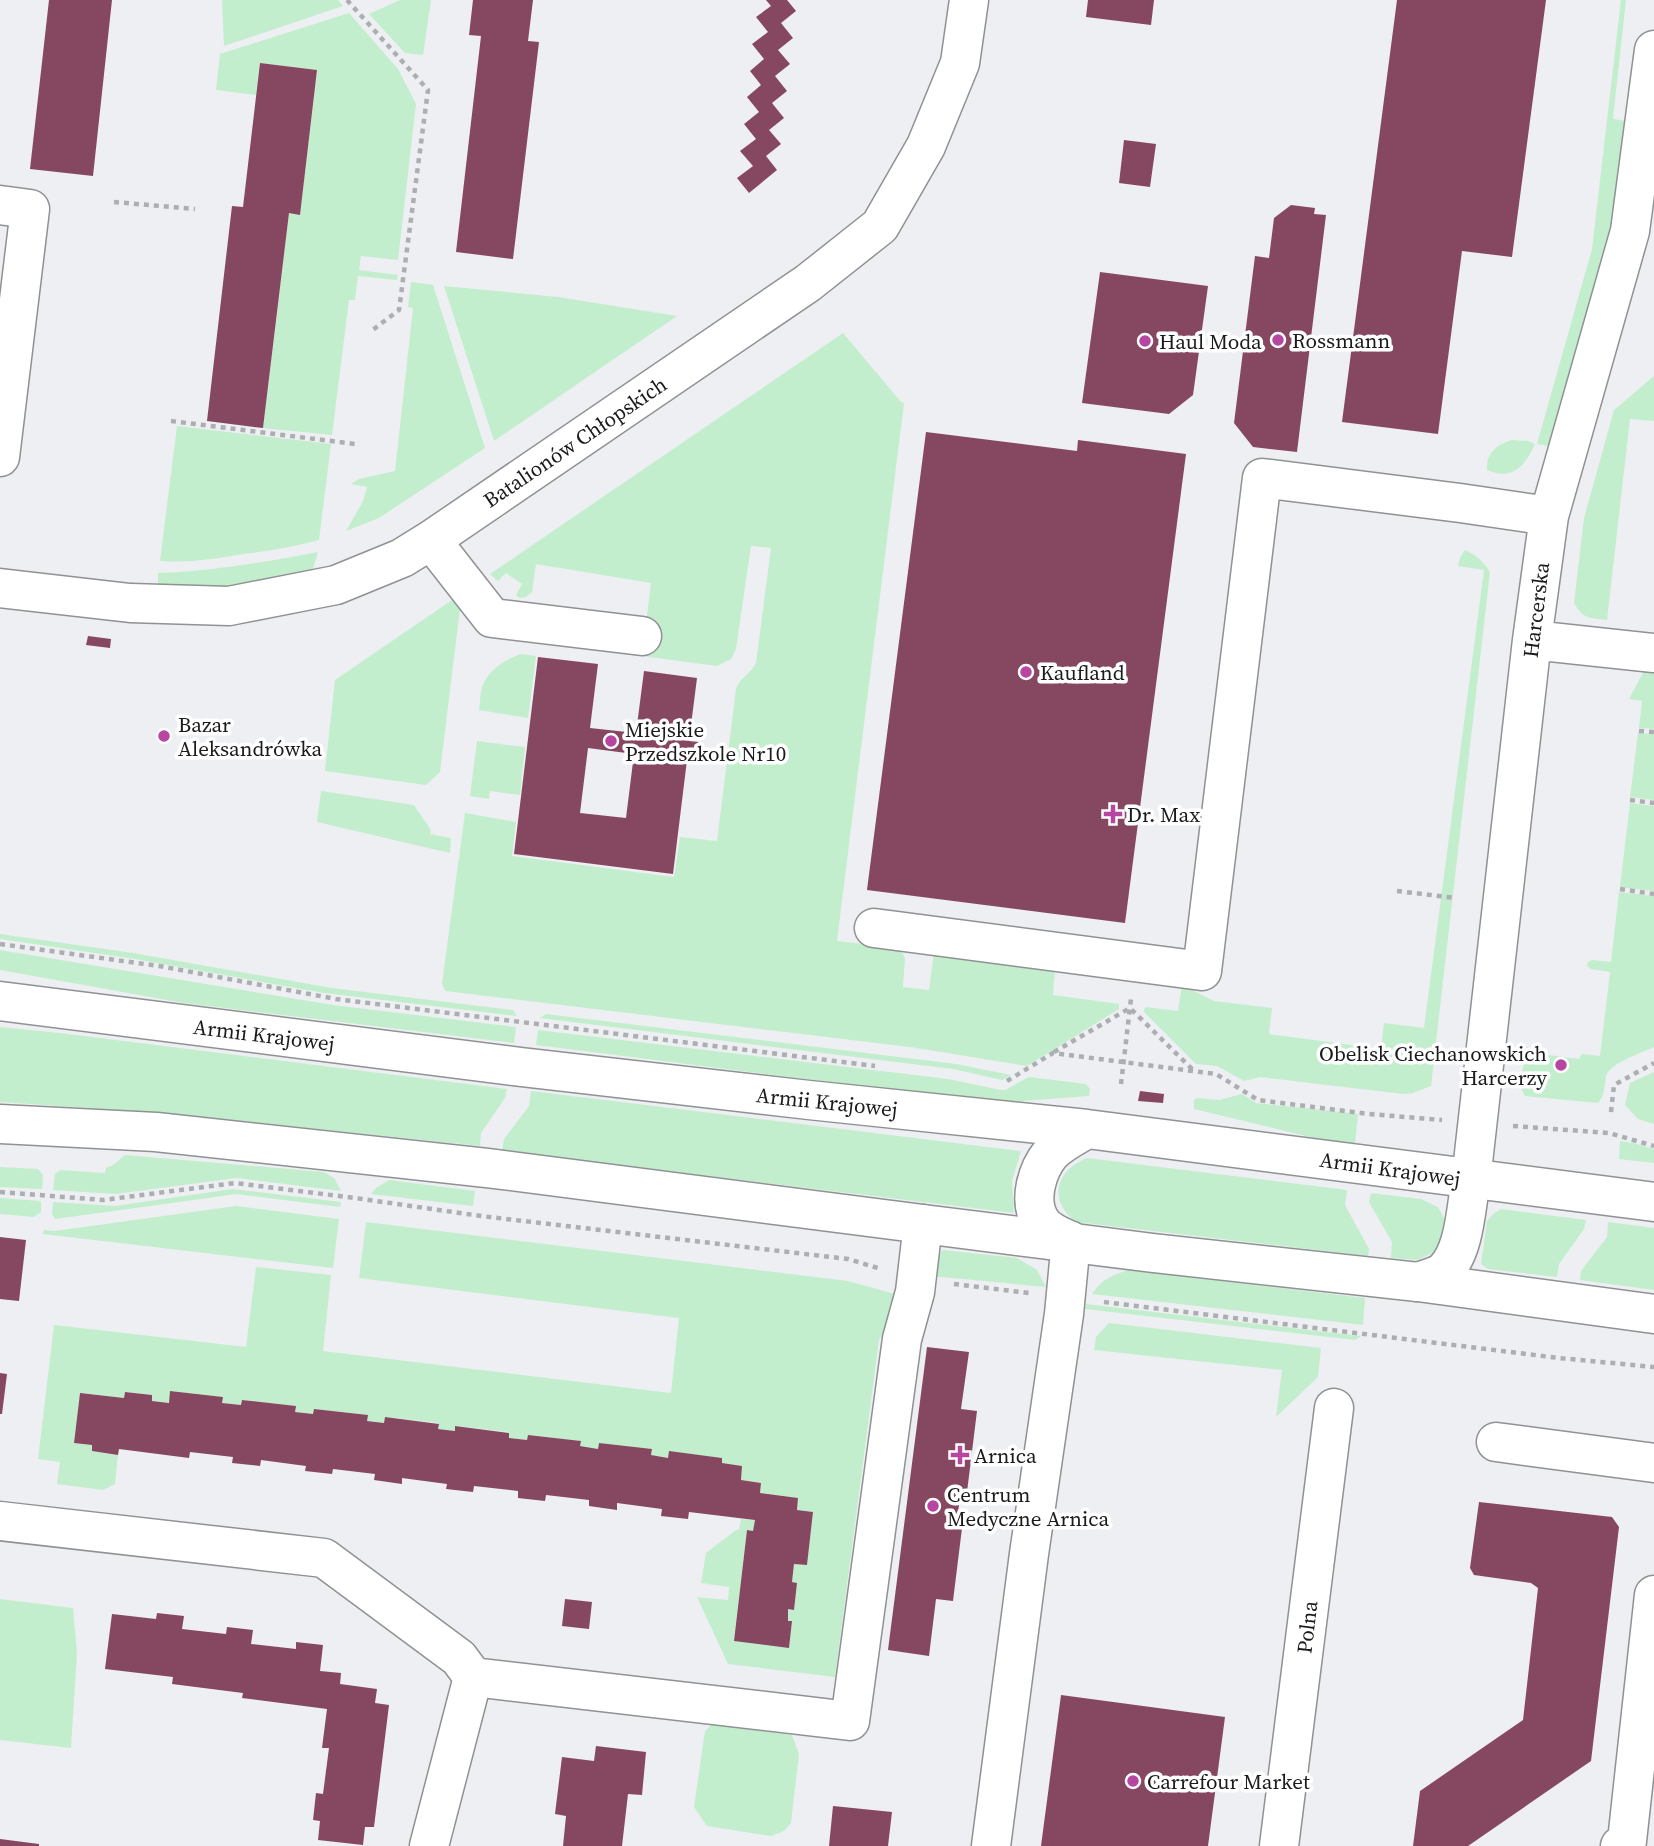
<svg xmlns="http://www.w3.org/2000/svg" width="1654" height="1846" font-family="'Source Serif 4',serif">
  <style>
    .green { fill: #c3eece }
    .building { fill: #854860; fill-rule: evenodd }
    .lines { fill: none; stroke-linecap: round; stroke-linejoin: round }
    .minor-casing { stroke: #8f9193; stroke-width: 41 }
    .major-casing { stroke: #8f9193; stroke-width: 41 }
    .path { stroke: #adaeb1; stroke-width: 4.5; stroke-dasharray: 5 5; stroke-linecap: butt }
    .minor { stroke: #fff; stroke-width: 38 }
    .major { stroke: #fff; stroke-width: 38 }
    .poi-dot { fill: #b646a2; stroke: #fff; stroke-width: 2.5 }
    .labels { text-anchor: middle; dominant-baseline: central; stroke-width: 7; stroke-linejoin: round; paint-order: stroke }
    .poi-label { font-size: 21px; fill: #1a1b1c; stroke: #fff; text-anchor: start }
    .street-label { font-size: 21px; fill: #1a1b1c; stroke: #fff }
  </style>
  <rect width="100%" height="100%" fill="#edeff2"/>
  <path class="green" d="M 222,0 L 338,0 L 343,6 L 224,46 Z
    M 400,0 L 431,0 L 423,55 L 405,53 L 369,14 Z
    M 1621,0 L 1626,0 L 1613,119 L 1626,121 L 1612,226 L 1549,446 L 1537,444 L 1592,249 Z
    M 349,13 L 398,69 L 416,104 L 398,260 L 361,256 L 359,270 L 398,275 L 397,280 L 358,276 L 355,300 L 349,300 L 332,435 L 263,428 L 289,213 L 300,214 L 317,70 L 260,63 L 256,95 L 216,90 L 220,54 Z
    M 411,282 L 433,285 L 485,448 L 379,518 L 346,531 L 363,501 L 367,487 L 351,484 L 359,479 L 395,471 L 413,308 L 408,307 Z
    M 444,286 L 558,297 L 677,316 L 494,441 Z
    M 843,333 L 901,402 L 904,403 L 837,941 L 899,948 L 905,958 L 903,987 L 929,990 L 934,953 L 1055,968 L 1053,995 L 1119,1004 L 1119,1009 L 1027,1066 L 910,1047 L 445,991 L 442,983 L 465,813 L 516,822 L 512,856 L 674,877 L 680,837 L 717,841 L 736,689 C 740,678 750,674 756,663 L 771,548 L 751,546 L 736,649 L 731,659 L 717,666 L 642,656 L 651,583 L 536,564 L 532,592 L 526,597 L 520,598 L 516,595 L 522,584 L 506,573 L 498,581 L 490,574 Z
    M 1654,376 L 1654,421 L 1630,419 L 1607,620 C 1590,618 1583,619 1574,603 L 1584,518 L 1614,410 Z
    M 177,426 L 331,444 L 319,540 C 294,547 269,551 243,554 C 215,559 188,563 160,561 Z
    M 1512,440 L 1528,441 L 1535,444 C 1525,466 1513,481 1487,470 C 1486,453 1497,444 1512,440 Z
    M 1465,550 C 1476,555 1483,561 1490,572 L 1431,1086 L 1413,1093 L 1403,1094 L 1260,1077 L 1244,1081 L 1217,1066 L 1196,1064 L 1144,1012 L 1145,1007 L 1178,1011 L 1182,985 L 1214,1001 L 1272,1008 L 1269,1034 L 1381,1049 L 1384,1023 L 1424,1028 L 1484,570 L 1458,566 L 1460,558 Z
    M 318,552 L 313,569 L 305,575 L 232,586 L 158,587 L 158,573 C 213,571 265,562 318,552 Z
    M 455,598 L 460,609 L 440,772 L 426,785 L 325,771 L 335,680 Z
    M 521,654 L 536,656 L 528,718 L 479,710 C 480,703 480,694 482,687 C 488,670 506,659 521,654 Z
    M 1647,665 L 1654,666 L 1654,729 L 1639,728 L 1642,701 L 1629,699 Z
    M 1638,733 L 1654,734 L 1654,800 L 1630,797 Z
    M 477,741 L 525,747 L 520,795 L 490,791 L 489,799 L 470,796 Z
    M 321,791 L 414,805 L 431,830 L 430,834 L 451,838 L 450,853 L 317,822 Z
    M 1630,803 L 1654,806 L 1654,891 L 1620,887 Z
    M 1619,892 L 1654,896 L 1654,1047 C 1641,1053 1610,1063 1606,1076 C 1604,1087 1605,1095 1598,1103 L 1525,1096 L 1521,1088 L 1525,1047 L 1543,1049 L 1548,1055 L 1579,1059 L 1582,1054 L 1600,1056 L 1610,972 L 1591,969 L 1587,966 L 1588,962 L 1592,960 L 1611,962 Z
    M 0,934 L 133,953 L 332,988 L 513,1010 L 517,1016 L 324,993 L 135,959 L 0,939 Z
    M 0,950 L 333,1005 L 516,1027 L 514,1043 L 184,1003 L 0,970 Z
    M 546,1014 L 956,1064 L 1011,1075 L 1002,1080 L 953,1069 L 540,1018 Z
    M 0,1027 L 60,1033 L 507,1089 L 505,1098 L 481,1133 L 480,1146 L 176,1114 L 0,1102 Z
    M 538,1030 L 948,1079 L 1001,1090 L 1005,1090 L 1029,1077 L 1086,1084 L 1090,1089 L 1089,1096 L 1008,1102 L 958,1098 L 536,1045 Z
    M 1654,1072 L 1654,1124 L 1638,1119 L 1625,1105 L 1630,1083 Z
    M 531,1091 L 1021,1151 L 1012,1181 L 1014,1213 L 502,1151 L 504,1139 L 529,1106 Z
    M 1242,1094 L 1256,1103 L 1358,1114 L 1355,1145 L 1314,1138 L 1194,1109 L 1194,1100 L 1197,1098 L 1219,1100 Z
    M 1620,1141 L 1633,1143 L 1654,1149 L 1654,1163 L 1619,1159 Z
    M 125,1155 L 324,1172 L 334,1178 L 341,1191 L 236,1178 L 116,1194 L 53,1190 L 55,1174 L 60,1170 L 105,1173 L 106,1168 L 113,1165 Z
    M 1087,1158 L 1347,1190 L 1345,1205 L 1369,1249 L 1368,1256 L 1076,1222 C 1048,1201 1055,1171 1087,1158 Z
    M 0,1167 L 38,1169 L 43,1175 L 42,1189 L 0,1187 Z
    M 389,1180 L 475,1191 L 473,1206 L 371,1194 L 376,1188 Z
    M 232,1189 L 341,1202 L 340,1207 L 237,1194 L 55,1219 L 52,1214 L 53,1202 L 115,1206 Z
    M 1371,1193 L 1421,1199 L 1438,1207 L 1444,1218 L 1447,1235 L 1437,1251 L 1417,1260 L 1391,1258 L 1392,1242 L 1369,1202 Z
    M 0,1198 L 41,1201 L 41,1212 L 34,1217 L 0,1214 Z
    M 236,1206 L 339,1219 L 333,1268 L 43,1234 L 44,1230 L 55,1231 Z
    M 1501,1209 L 1586,1220 L 1584,1229 L 1559,1264 L 1557,1277 L 1488,1269 L 1481,1264 L 1487,1221 L 1493,1214 Z
    M 366,1222 L 848,1281 L 902,1296 L 901,1301 L 879,1340 L 835,1677 L 728,1664 L 697,1597 L 728,1600 L 729,1587 L 701,1583 L 706,1553 L 736,1530 L 739,1530 L 741,1519 L 755,1520 L 753,1531 L 747,1530 L 734,1640 L 789,1647 L 792,1622 L 788,1621 L 788,1609 L 794,1609 L 797,1583 L 792,1582 L 794,1564 L 807,1565 L 813,1512 L 797,1510 L 798,1498 L 760,1493 L 761,1483 L 741,1480 L 742,1466 L 722,1463 L 722,1458 L 670,1452 L 668,1458 L 651,1455 L 652,1450 L 599,1443 L 598,1449 L 580,1446 L 580,1441 L 528,1435 L 527,1440 L 509,1438 L 509,1432 L 456,1426 L 455,1431 L 438,1429 L 438,1423 L 386,1417 L 384,1423 L 367,1421 L 367,1415 L 314,1409 L 313,1414 L 295,1412 L 295,1406 L 242,1400 L 241,1405 L 222,1403 L 222,1397 L 171,1391 L 169,1403 L 152,1401 L 152,1395 L 125,1392 L 124,1398 L 80,1393 L 74,1443 L 92,1445 L 92,1451 L 118,1455 L 115,1484 L 103,1490 L 57,1484 L 60,1462 L 38,1459 L 54,1325 L 246,1347 L 256,1267 L 331,1275 L 323,1351 L 671,1393 L 679,1318 L 359,1278 Z
    M 1608,1222 L 1654,1228 L 1654,1290 L 1580,1280 L 1581,1271 L 1607,1237 Z
    M 943,1250 L 1017,1258 L 1037,1270 L 1046,1287 L 931,1276 L 938,1257 Z
    M 1128,1270 L 1365,1298 L 1363,1325 L 1092,1294 C 1101,1280 1112,1275 1128,1270 Z
    M 1086,1304 L 1361,1336 L 1355,1340 L 1085,1309 Z
    M 1109,1323 L 1321,1348 L 1318,1377 L 1276,1417 L 1282,1370 L 1094,1350 L 1096,1337 Z
    M 0,1599 L 73,1608 L 77,1653 L 71,1748 L 0,1740 Z
    M 712,1724 L 792,1735 L 799,1754 L 791,1823 L 784,1831 L 771,1836 L 707,1826 L 694,1807 L 705,1731 Z"/>
  <path class="building" d="M 49,0 L 112,0 L 93,176 L 30,169 Z
    M 473,0 L 533,0 L 528,41 L 539,42 L 513,259 L 456,252 L 481,36 L 469,35 Z
    M 766,0 L 787,0 L 796,11 L 781,23 L 793,38 L 778,50 L 790,64 L 775,76 L 787,91 L 772,103 L 784,118 L 769,130 L 781,144 L 766,156 L 777,170 L 749,193 L 737,178 L 753,166 L 740,151 L 756,139 L 744,124 L 759,112 L 747,97 L 761,85 L 750,71 L 764,59 L 752,44 L 768,32 L 756,17 L 771,6 Z
    M 1088,0 L 1154,0 L 1151,25 L 1086,17 Z
    M 1397,0 L 1546,0 L 1512,257 L 1462,251 L 1438,434 L 1342,422 Z
    M 260,63 L 317,70 L 300,215 L 289,213 L 263,428 L 207,421 L 232,206 L 243,207 Z
    M 1124,140 L 1156,144 L 1150,187 L 1119,183 Z
    M 1291,205 L 1315,208 L 1314,214 L 1326,215 L 1297,452 L 1253,447 L 1234,423 L 1255,256 L 1269,258 L 1274,218 Z
    M 1100,272 L 1208,286 L 1193,395 L 1169,414 L 1082,403 Z
    M 926,432 L 1077,451 L 1078,440 L 1186,454 L 1125,923 L 867,890 Z
    M 88,636 L 111,639 L 110,648 L 86,645 Z
    M 538,657 L 598,664 L 590,728 L 636,733 L 644,671 L 697,678 L 689,741 L 698,742 L 695,761 L 687,760 L 673,874 L 514,854 ZM 588,748 L 634,754 L 626,818 L 580,813 Z
    M 1140,1091 L 1164,1094 L 1163,1103 L 1138,1101 Z
    M 0,1237 L 26,1240 L 19,1301 L 0,1299 Z
    M 927,1347 L 969,1352 L 961,1409 L 977,1411 L 967,1492 L 961,1491 L 957,1519 L 963,1520 L 953,1601 L 936,1599 L 929,1656 L 888,1650 Z
    M 0,1373 L 7,1374 L 2,1414 L 0,1414 Z
    M 170,1391 L 223,1397 L 222,1403 L 241,1405 L 242,1400 L 296,1406 L 295,1412 L 313,1414 L 314,1409 L 368,1415 L 367,1421 L 384,1423 L 385,1417 L 439,1424 L 438,1429 L 455,1431 L 455,1426 L 509,1433 L 509,1438 L 527,1440 L 528,1435 L 581,1441 L 580,1446 L 598,1449 L 599,1443 L 652,1449 L 651,1455 L 668,1458 L 669,1451 L 722,1458 L 722,1463 L 742,1466 L 741,1480 L 761,1483 L 760,1493 L 798,1498 L 797,1510 L 813,1512 L 807,1565 L 794,1564 L 792,1582 L 797,1583 L 794,1610 L 788,1609 L 788,1621 L 792,1621 L 789,1648 L 734,1641 L 747,1530 L 753,1531 L 755,1520 L 689,1512 L 688,1519 L 661,1516 L 662,1509 L 617,1503 L 617,1510 L 589,1506 L 589,1500 L 546,1495 L 545,1501 L 518,1498 L 518,1491 L 474,1486 L 473,1492 L 446,1489 L 447,1484 L 402,1478 L 402,1484 L 374,1480 L 375,1474 L 333,1469 L 332,1474 L 305,1471 L 306,1466 L 261,1460 L 260,1466 L 232,1463 L 233,1457 L 190,1452 L 189,1458 L 119,1449 L 118,1455 L 92,1451 L 92,1445 L 74,1443 L 80,1393 L 124,1398 L 125,1392 L 152,1395 L 152,1401 L 169,1403 Z
    M 1479,1502 L 1612,1517 L 1619,1527 L 1591,1761 L 1468,1846 L 1413,1846 L 1420,1791 L 1523,1720 L 1538,1588 L 1531,1583 L 1474,1575 L 1470,1568 Z
    M 565,1599 L 592,1602 L 589,1629 L 562,1626 Z
    M 157,1613 L 184,1616 L 182,1629 L 226,1634 L 227,1627 L 253,1630 L 251,1644 L 296,1649 L 296,1642 L 323,1645 L 320,1671 L 341,1673 L 340,1684 L 377,1689 L 375,1703 L 389,1705 L 374,1827 L 365,1827 L 363,1845 L 318,1840 L 320,1821 L 313,1820 L 316,1793 L 323,1794 L 329,1748 L 322,1748 L 327,1709 L 242,1698 L 243,1693 L 172,1684 L 173,1677 L 105,1669 L 112,1614 L 156,1619 Z
    M 1061,1695 L 1225,1717 L 1208,1846 L 1041,1846 Z
    M 596,1746 L 646,1752 L 642,1795 L 628,1794 L 622,1846 L 563,1846 L 566,1816 L 555,1814 L 562,1757 L 594,1761 Z
    M 833,1806 L 892,1812 L 888,1846 L 829,1846 Z
    M 0,1839 L 39,1844 L 39,1846 L 0,1846 Z"/>
  <g class="lines">
    <g class="minor-casing">
      <path id="minor" d="M 0,205 L 30,209 L 0,457
        M 431,540 L 492,618 L 642,636
        M 0,588 L 130,603 L 229,606 L 336,585 L 402,558 L 431,540 L 808,283 L 880,226 L 926,146 L 960,63 L 969,0
        M 1532,640 L 1654,653
        M 874,928 L 1202,971 L 1262,478 L 1460,503 L 1549,516
        M 1418,1282 C 1426,1279 1438,1276 1444,1271 C 1465,1252 1466,1206 1471,1180 L 1532,640 L 1549,516 L 1630,231 L 1654,50
        M 1496,1442 L 1654,1463
        M 0,1521 L 324,1558 L 459,1658 L 473,1677 L 429,1846
        M 473,1677 L 850,1721 L 902,1339 L 915,1292 L 923,1224
        M 991,1846 L 1029,1554 L 1064,1314 L 1071,1241
        M 1279,1846 L 1334,1408
        M 1620,1846 L 1627,1841 L 1654,1595"/>
    </g>
    <g class="major-casing">
      <path id="major" d="M 0,1001 L 521,1067 L 809,1100 L 1087,1129 L 1654,1202
        M 0,1124 L 156,1132 L 487,1168 L 923,1224 L 1153,1253 L 1418,1282 L 1654,1314
        M 1071,1241 C 1060,1236 1046,1231 1040,1220 C 1028,1200 1037,1170 1051,1153 C 1061,1143 1075,1136 1087,1129"/>
    </g>
    <path class="path" d="M 347,0 L 428,90 L 399,310 L 370,332
      M 114,202 L 195,209
      M 171,421 L 355,444
      M 1639,731 L 1654,732
      M 1630,800 L 1654,803
      M 1620,889 L 1654,894
      M 1397,891 L 1456,898
      M 0,944 L 159,966 L 336,999 L 875,1066
      M 1054,1052 L 1130,1008 L 1193,1070
      M 1007,1081 L 1053,1053 L 1216,1074 L 1258,1100 L 1369,1114 L 1442,1120
      M 1121,1084 L 1131,999
      M 1611,1112 L 1614,1085 L 1654,1063
      M 1513,1126 L 1609,1133 L 1654,1146
      M 0,1192 L 103,1200 L 235,1183 L 355,1198 L 481,1216 L 848,1259 L 881,1269
      M 954,1284 L 1029,1293
      M 1104,1302 L 1559,1358 L 1654,1367"/>
    <use href="#minor" class="minor"/>
    <use href="#major" class="major"/>
  </g>
  <g class="poi-dot">
    <circle cx="1278" cy="340" r="7"/>
    <circle cx="1145" cy="341" r="7"/>
    <circle cx="1026" cy="672" r="7"/>
    <circle cx="164" cy="736" r="7"/>
    <circle cx="611" cy="741" r="7"/>
    <path d="M1109.5 803.5h7v7h7v7h-7v7h-7v-7h-7v-7h7z"/>
    <circle cx="1561" cy="1065" r="7"/>
    <path d="M956.5 1444.5h7v7h7v7h-7v7h-7v-7h-7v-7h7z"/>
    <circle cx="933" cy="1506" r="7"/>
    <circle cx="1133" cy="1781" r="7"/>
  </g>
  <g class="labels">
    <g class="poi-label">
      <text x="1292" y="340">Rossmann</text>
      <text x="1159" y="341">Haul Moda</text>
      <text x="1040" y="672">Kaufland</text>
      <text x="178" y="724">Bazar<tspan x="178" dy="24">Aleksandrówka</tspan></text>
      <text x="625" y="729">Miejskie<tspan x="625" dy="24">Przedszkole Nr10</tspan></text>
      <text x="1127" y="814">Dr. Max</text>
      <text x="1547" y="1053" text-anchor="end">Obelisk Ciechanowskich<tspan x="1547" dy="24">Harcerzy</tspan></text>
      <text x="974" y="1455">Arnica</text>
      <text x="947" y="1494">Centrum<tspan x="947" dy="24">Medyczne Arnica</tspan></text>
      <text x="1147" y="1781">Carrefour Market</text>
    </g>
    <g class="street-label">
      <text transform="translate(575 442) rotate(-34)">Batalionów Chłopskich</text>
      <text transform="translate(1536 610) rotate(-83)">Harcerska</text>
      <text transform="translate(264 1035) rotate(7)">Armii Krajowej</text>
      <text transform="translate(827 1102) rotate(6)">Armii Krajowej</text>
      <text transform="translate(1390 1169) rotate(8)">Armii Krajowej</text>
      <text transform="translate(1307 1627) rotate(-83)">Polna</text>
    </g>
  </g>
</svg>
